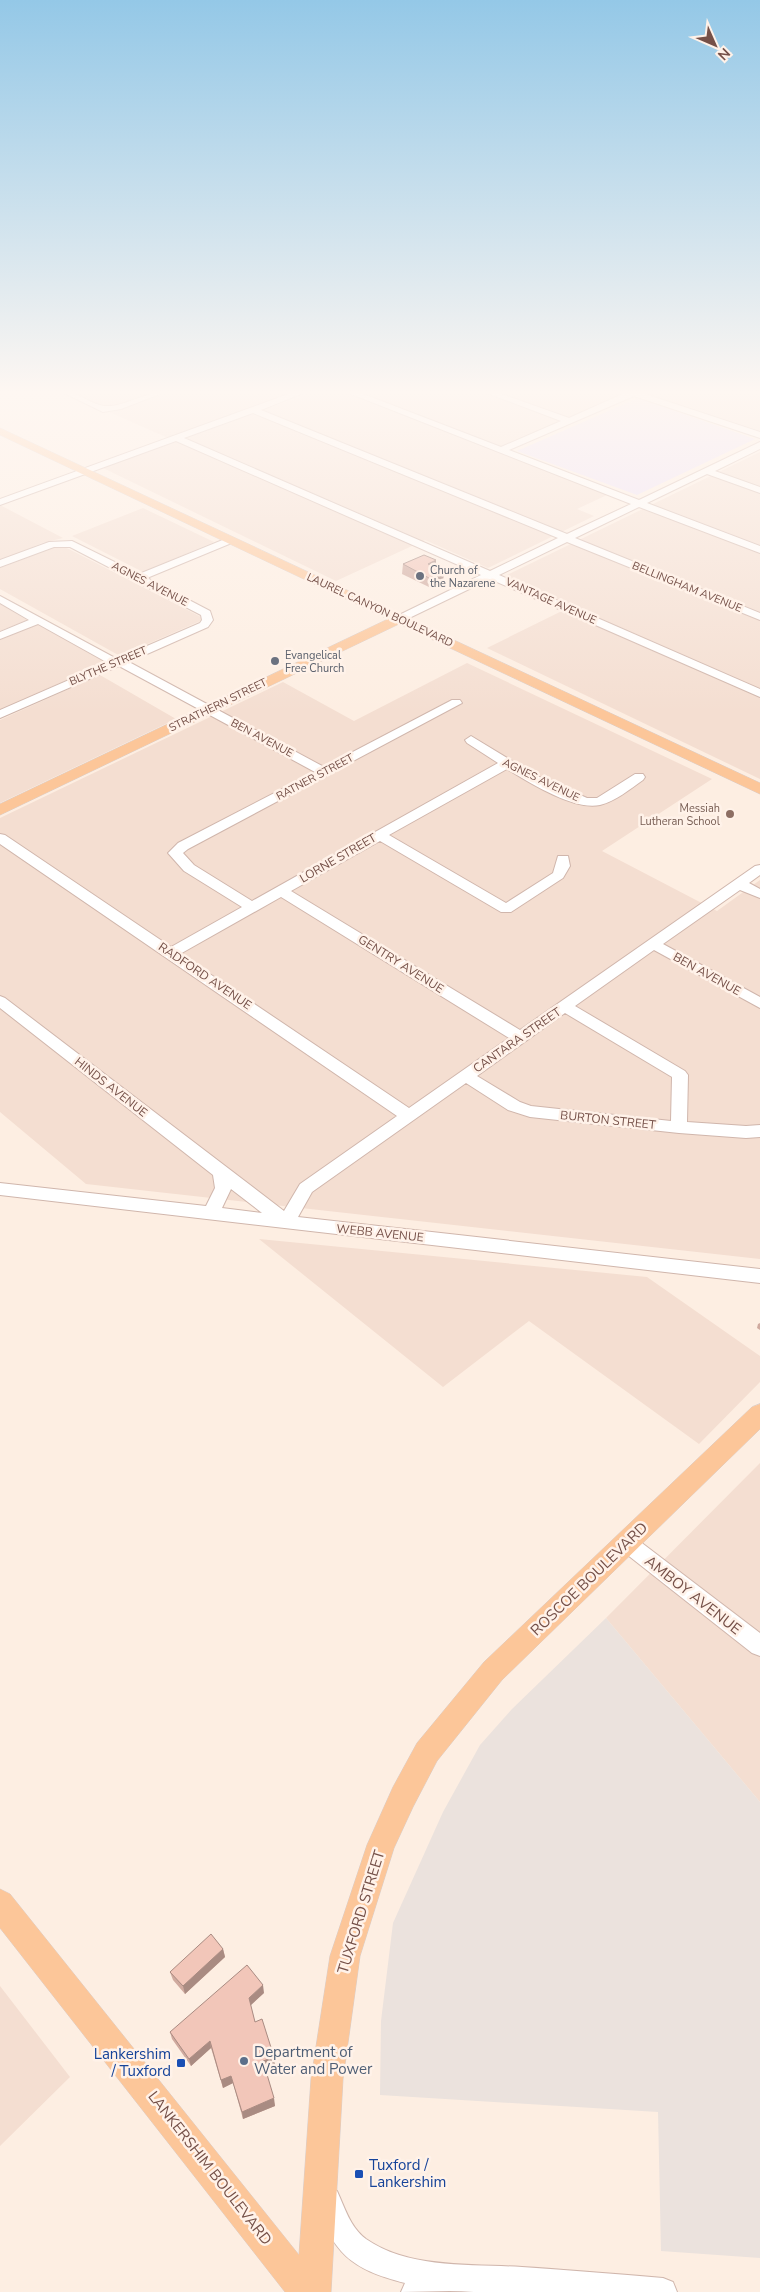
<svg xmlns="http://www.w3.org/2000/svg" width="760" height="2292" font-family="'Nunito Sans',sans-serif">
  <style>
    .residential { fill: #f4ded1 }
    .industrial { fill: #ebe2dd }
    .education { fill: #ebdff9 }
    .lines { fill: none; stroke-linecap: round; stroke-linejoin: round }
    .minor-casing { stroke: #d0b6ac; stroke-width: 2 }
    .major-casing { stroke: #d8cecc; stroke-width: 1 }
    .minor { fill: #fff; fill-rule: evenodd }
    .major { fill: #fcc699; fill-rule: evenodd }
    .wall { fill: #d0aa9f }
    .shaded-wall { fill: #a98b82 }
    .building { fill: #f2c6b9; stroke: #a98b82 }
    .worship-dot { fill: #6b7280; stroke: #fff2e9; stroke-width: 2 }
    .education-dot { fill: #8d6e63; stroke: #fff2e9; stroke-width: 2 }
    .service-dot { fill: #5c6f8a; stroke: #fff2e9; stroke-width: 2 }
    .transit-dot { fill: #1a4fb4; stroke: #fff2e9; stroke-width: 2 }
    .labels { text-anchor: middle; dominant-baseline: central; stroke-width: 5; stroke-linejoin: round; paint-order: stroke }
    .far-worship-label { font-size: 11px; fill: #5b616d; stroke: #fff2e9; text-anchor: start }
    .far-street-label { font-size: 11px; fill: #755048; stroke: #fff2e9 }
    .far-education-label { font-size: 11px; fill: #785e54; stroke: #fff2e9; text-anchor: end }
    .street-label { font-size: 12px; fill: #755048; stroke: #fff2e9 }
    .near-street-label { font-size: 15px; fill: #755048; stroke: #fff2e9 }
    .near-service-label { font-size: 15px; fill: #4e5e75; stroke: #fff2e9; text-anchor: start }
    .near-transit-label { font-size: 15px; fill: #164399; stroke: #fff2e9; text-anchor: end }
  </style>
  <rect width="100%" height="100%" fill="#fdeee2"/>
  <path class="residential" d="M 64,392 L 292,392 L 168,438 Z
    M 314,392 L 628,392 L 495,450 L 607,495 L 577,509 L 594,516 L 488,568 L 425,540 L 336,581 L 103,468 Z
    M 640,392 L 760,392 L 760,432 Z
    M 760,452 L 760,779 L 487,648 L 572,606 L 505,576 Z
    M 0,505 L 63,538 L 42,543 L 0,561 Z
    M 143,508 L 214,542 L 143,572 L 72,536 Z
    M 61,545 L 205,619 L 120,656 L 0,589 L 0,568 Z
    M 0,604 L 27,620 L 0,631 Z
    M 38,624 L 107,662 L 0,710 L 0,640 Z
    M 467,663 L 712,779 L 602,851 L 717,911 L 760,880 L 760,1259 L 86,1184 L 0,1112 L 0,818 L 283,682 L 354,721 Z
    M 100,675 L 176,719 L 0,803 L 0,720 Z
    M 259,1239 L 647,1277 L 760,1356 L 760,1382 L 699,1444 L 529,1321 L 443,1387 Z
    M 760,1463 L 760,1802 L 606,1618 Z
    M 0,1986 L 70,2077 L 0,2146 Z"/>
  <path class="industrial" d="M 606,1618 L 760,1802 L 760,2258 L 661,2251 L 658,2112 L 380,2095 L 381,2021 L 393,1923 L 443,1812 L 480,1745 L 512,1709 Z"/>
  <path class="education" d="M 638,398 L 755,439 L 637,495 L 517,451 Z"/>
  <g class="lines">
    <g class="minor-casing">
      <path id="minor" d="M 62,392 C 80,392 91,405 105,406 C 126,407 144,392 165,392 L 121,409 L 103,412 Z
        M 294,392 L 306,392 L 261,410 L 567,534 L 631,504 L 346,392 L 358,392 L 501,447 L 561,421 L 484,392 L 496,392 L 569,418 L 627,392 L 639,392 L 760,432 L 760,438 L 634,396 L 509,450 L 639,500 L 760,442 L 760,449 L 715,471 L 760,487 L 760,493 L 707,474 L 647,503 L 760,546 L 760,553 L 639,507 L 575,538 L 760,613 L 760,620 L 567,542 L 499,575 L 760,689 L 760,697 L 490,579 L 403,621 L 395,621 L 394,619 L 395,617 L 481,575 L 176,441 L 0,505 L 0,499 ZM 253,413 L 558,538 L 490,571 L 184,438 Z
        M 230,537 L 235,540 L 234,542 L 147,578 L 210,611 L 213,620 L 208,627 L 129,662 L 324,767 L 452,700 L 460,700 L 462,703 L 188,849 L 183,853 L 194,865 L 252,901 L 498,763 L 467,743 L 465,740 L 471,736 L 537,776 L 587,798 L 597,798 L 635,774 L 643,774 L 645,777 L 643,780 C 630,789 616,801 600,805 C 574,811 528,782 507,769 L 389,835 L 506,903 L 553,873 L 558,856 L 568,856 L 570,866 L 563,878 L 511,912 L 501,912 L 380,841 L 291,891 L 520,1030 L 755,866 L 760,865 L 760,875 L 749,883 L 760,889 L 760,898 L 740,890 L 663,944 L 760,997 L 760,1008 L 654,950 L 575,1006 L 685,1071 L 688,1075 L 687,1122 L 746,1126 L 760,1125 L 760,1137 L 746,1138 L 679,1133 L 530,1117 L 508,1110 L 466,1083 L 312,1192 L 298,1217 L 760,1269 L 760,1283 L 0,1195 L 0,1183 L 206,1206 L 215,1188 L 213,1175 L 0,1008 L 0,996 L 5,998 L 284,1211 L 300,1184 L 397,1116 L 0,844 L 0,834 L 5,835 L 171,947 L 242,907 L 184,871 L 168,853 L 178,843 L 315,772 L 119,666 L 0,718 L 0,710 L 108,663 L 38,624 L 0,639 L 0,632 L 29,620 L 0,603 L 0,596 L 117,659 L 200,623 L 202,620 L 201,615 L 70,547 L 54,547 L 0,567 L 0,560 L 49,542 L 72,541 L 139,574 ZM 281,897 L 509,1038 L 409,1108 L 180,954 ZM 565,1013 L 672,1077 L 671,1121 L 531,1106 L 520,1102 L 477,1076 ZM 231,1189 L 262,1213 L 222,1208 Z
        M 627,1534 L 634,1537 L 760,1633 L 760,1656 L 752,1653 L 620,1549 L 617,1543 L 620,1537 Z
        M 328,2187 L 337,2191 C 345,2208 350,2227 366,2239 C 409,2269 472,2264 522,2267 C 569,2270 616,2274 663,2278 L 673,2282 L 677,2292 L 474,2292 C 449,2290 426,2292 401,2292 L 405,2283 C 350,2269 333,2253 315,2200 L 319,2191 Z"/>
    </g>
    <g class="major-casing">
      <path id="major" d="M 0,428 L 760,783 L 760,794 L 399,624 L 0,815 L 0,804 L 388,619 L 0,435 Z
        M 760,1404 L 760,1429 L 502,1680 L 437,1761 L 413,1807 L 394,1848 L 360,1956 L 343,2079 L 331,2292 L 285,2292 L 0,1928 L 0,1889 L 10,1894 L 299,2255 L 311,2079 L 330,1956 L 367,1845 L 393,1787 L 417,1743 L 484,1662 L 752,1407 Z"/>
    </g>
    <use href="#minor" class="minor"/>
    <use href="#major" class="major"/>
  </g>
  <path class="wall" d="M 403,564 L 436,567 L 444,571 L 443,581 L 429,587 L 402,574 Z
    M 760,1323 L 760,1330 L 757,1328 L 758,1324 Z
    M 223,1949 L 225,1957 L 185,1994 L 173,1980 L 170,1972 Z
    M 264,1993 L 250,2005 L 255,2022 L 275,2064 L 265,2068 L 275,2106 L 243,2119 L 233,2083 L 223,2088 L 211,2048 L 191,2066 L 172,2039 L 170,2032 Z"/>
  <path class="shaded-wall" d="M 436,560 L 436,570 L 428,564 Z
    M 444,571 L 443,581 L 429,587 L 429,578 Z
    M 223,1949 L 225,1957 L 185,1994 L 183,1986 Z
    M 263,1985 L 264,1993 L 250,2006 L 249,1998 Z
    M 210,2041 L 211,2048 L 191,2066 L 189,2059 Z
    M 274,2057 L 275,2064 L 264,2069 L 263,2061 Z
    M 231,2076 L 233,2083 L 223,2088 L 221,2080 Z
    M 274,2098 L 275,2106 L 243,2119 L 242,2112 Z"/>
  <path class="building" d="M 424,555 L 436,560 L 428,564 L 444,571 L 429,578 L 403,564 Z
    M 211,1934 L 223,1949 L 183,1986 L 170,1972 Z
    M 247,1965 L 263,1985 L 249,1998 L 255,2022 L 262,2019 L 274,2057 L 263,2061 L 274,2098 L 242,2112 L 231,2076 L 221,2080 L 210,2041 L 189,2059 L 170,2032 Z"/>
  <linearGradient id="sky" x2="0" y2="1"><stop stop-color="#94c8e7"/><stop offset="0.55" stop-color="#fef7f2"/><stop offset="1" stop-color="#fef7f2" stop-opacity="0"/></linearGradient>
  <rect width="760" height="713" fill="url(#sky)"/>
  <g class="worship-dot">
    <circle cx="420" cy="576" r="5"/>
    <circle cx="275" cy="661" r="5"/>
  </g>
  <circle class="education-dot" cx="730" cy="814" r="5"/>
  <circle class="service-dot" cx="244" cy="2061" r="5"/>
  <g class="transit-dot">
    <rect x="176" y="2058" width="10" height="10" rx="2.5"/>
    <rect x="354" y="2169" width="10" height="10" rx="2.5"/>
  </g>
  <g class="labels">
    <g class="far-worship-label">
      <text x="430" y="570">Church of<tspan x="430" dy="13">the Nazarene</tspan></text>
      <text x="285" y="655">Evangelical<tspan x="285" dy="13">Free Church</tspan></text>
    </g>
    <g class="far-street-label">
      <text transform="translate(150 584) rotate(27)">AGNES AVENUE</text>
      <text transform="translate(687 587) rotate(22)">BELLINGHAM AVENUE</text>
      <text transform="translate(551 601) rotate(24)">VANTAGE AVENUE</text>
      <text transform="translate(380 610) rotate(25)">LAUREL CANYON BOULEVARD</text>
      <text transform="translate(108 666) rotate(-23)">BLYTHE STREET</text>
      <text transform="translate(218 705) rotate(-26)">STRATHERN STREET</text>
      <text transform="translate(262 738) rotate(28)">BEN AVENUE</text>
      <text transform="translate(315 777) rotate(-28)">RATNER STREET</text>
      <text transform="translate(541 780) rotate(26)">AGNES AVENUE</text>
    </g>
    <g class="far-education-label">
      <text x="720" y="808">Messiah<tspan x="720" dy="13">Lutheran School</tspan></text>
    </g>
    <g class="street-label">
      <text transform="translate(338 858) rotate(-30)">LORNE STREET</text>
      <text transform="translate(401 964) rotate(32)">GENTRY AVENUE</text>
      <text transform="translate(707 974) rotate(29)">BEN AVENUE</text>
      <text transform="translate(205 976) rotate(34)">RADFORD AVENUE</text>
      <text transform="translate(517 1040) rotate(-35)">CANTARA STREET</text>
      <text transform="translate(111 1087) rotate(38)">HINDS AVENUE</text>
      <text transform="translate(608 1120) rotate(6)">BURTON STREET</text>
      <text transform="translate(380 1233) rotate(6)">WEBB AVENUE</text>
    </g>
    <g class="near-street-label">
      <text transform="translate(589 1579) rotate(-44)">ROSCOE BOULEVARD</text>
      <text transform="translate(693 1595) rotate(38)">AMBOY AVENUE</text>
      <text transform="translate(361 1912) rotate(-73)">TUXFORD STREET</text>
      <text transform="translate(210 2168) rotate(52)">LANKERSHIM BOULEVARD</text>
    </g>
    <g class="near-service-label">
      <text x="254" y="2052">Department of<tspan x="254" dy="17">Water and Power</tspan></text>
    </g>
    <g class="near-transit-label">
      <text x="171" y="2054">Lankershim<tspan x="171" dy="17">/ Tuxford</tspan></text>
      <text x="369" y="2165" text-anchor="start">Tuxford /<tspan x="369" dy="17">Lankershim</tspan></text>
    </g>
  </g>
  <g transform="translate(715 45) rotate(135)" stroke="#fff2e9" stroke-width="4" paint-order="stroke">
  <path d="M0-4L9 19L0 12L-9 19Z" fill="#755048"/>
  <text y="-8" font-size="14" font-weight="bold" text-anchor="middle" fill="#755048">N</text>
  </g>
</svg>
